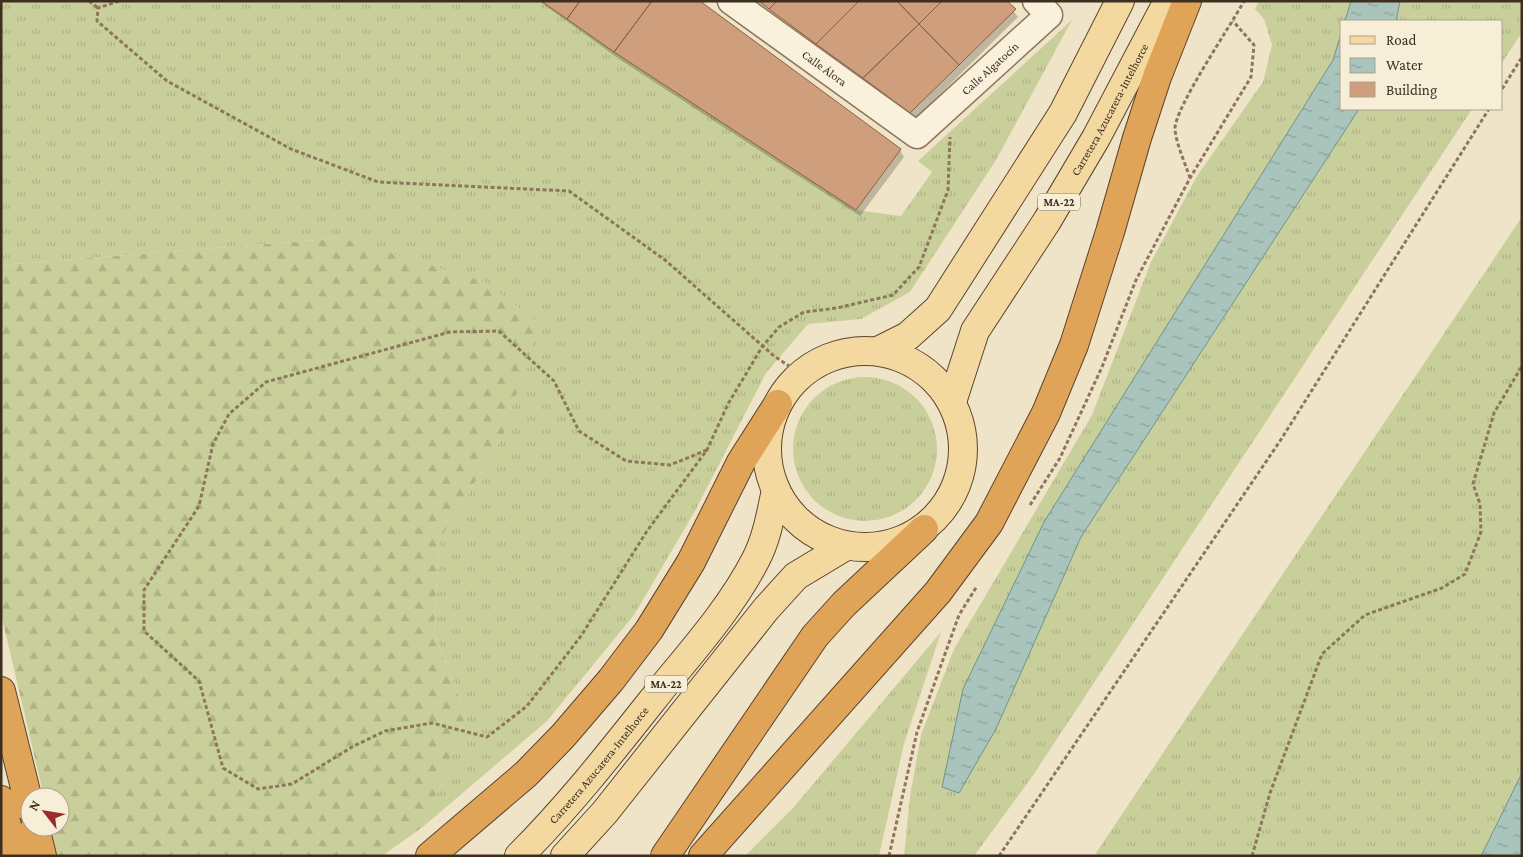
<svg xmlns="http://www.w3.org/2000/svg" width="1523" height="857" font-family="'Crimson Pro',serif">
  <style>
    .grass { fill: url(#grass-tufts) }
    .forest { fill: url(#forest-firs) }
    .water { fill: url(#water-ripples); stroke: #6f938a }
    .shadow { fill: #0003 }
    .building { fill: #cf9f7d; stroke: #8d5f41 }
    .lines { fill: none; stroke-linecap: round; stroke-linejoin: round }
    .minor-casing { stroke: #8d765c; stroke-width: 29 }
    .primary-casing { stroke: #5b4430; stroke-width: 30 }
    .motorway-casing { stroke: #5b4430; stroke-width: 30 }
    .path { stroke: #8d765c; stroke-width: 3; stroke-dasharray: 4 2.5; stroke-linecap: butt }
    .minor { stroke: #faf1dc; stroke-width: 26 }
    .primary { stroke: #f3d9a0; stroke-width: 28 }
    .motorway { stroke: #e0a458; stroke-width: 28 }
    .labels { text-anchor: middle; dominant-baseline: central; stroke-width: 4; stroke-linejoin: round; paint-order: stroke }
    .shield { fill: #f7eed8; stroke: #756857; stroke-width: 1 }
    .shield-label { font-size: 11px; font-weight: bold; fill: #3d2e20 }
    .street-label { font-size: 12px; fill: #3d2e20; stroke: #f7eed8 }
  </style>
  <defs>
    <pattern id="grass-tufts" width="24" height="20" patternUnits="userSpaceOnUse" patternTransform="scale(1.25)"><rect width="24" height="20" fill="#c9cf9b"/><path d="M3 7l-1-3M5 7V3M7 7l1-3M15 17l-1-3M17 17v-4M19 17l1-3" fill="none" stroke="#aeb285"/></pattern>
    <pattern id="forest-firs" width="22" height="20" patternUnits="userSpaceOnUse" patternTransform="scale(1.25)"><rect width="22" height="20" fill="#c9cf9b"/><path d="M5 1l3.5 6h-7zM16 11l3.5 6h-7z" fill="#aeb285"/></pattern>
    <pattern id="water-ripples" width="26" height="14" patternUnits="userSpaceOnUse" patternTransform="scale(1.25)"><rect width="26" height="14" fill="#a9c4bc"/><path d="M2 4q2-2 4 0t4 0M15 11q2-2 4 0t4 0" fill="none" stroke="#8ba098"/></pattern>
  </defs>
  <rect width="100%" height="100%" fill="#f0e4c8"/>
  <path class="grass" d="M 1,1 L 541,1 L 614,52 L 856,210 L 901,216 L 932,172 L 918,161 L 1072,20 L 996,160 L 910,292 L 861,319 L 808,324 L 766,373 L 695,511 L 634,615 L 547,721 L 424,826 L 467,718 L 434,633 L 439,541 L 502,438 L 341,238 L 1,265 Z
    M 1259,1 L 1351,1 L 1345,21 L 1342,21 L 1342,31 L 1333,60 L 942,787 L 959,792 L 996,729 L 1081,537 L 1359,109 L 1472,109 L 1032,777 L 974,856 L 904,856 L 910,796 L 921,735 L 954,649 L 1092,415 L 1151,262 L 1197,176 L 1263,82 L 1272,45 L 1264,19 L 1255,9 Z
    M 1400,1 L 1522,1 L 1522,32 L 1502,63 L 1502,21 L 1396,21 Z
    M 1522,217 L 1522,773 L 1481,856 L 1094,856 Z
    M793 449a72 72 0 1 1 144 0a72 72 0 1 1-144 0Z
    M 941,632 L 904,744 L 879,856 L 745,856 L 793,808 Z"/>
  <path class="forest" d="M 341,238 L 485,282 L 540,323 L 502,438 L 439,541 L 434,633 L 467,718 L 424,826 L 382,856 L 57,856 L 50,827 L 60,827 L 60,797 L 44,797 L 1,614 L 1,265 Z"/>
  <path class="water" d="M 1351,1 L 1400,1 L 1396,21 L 1345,21 Z
    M 1342,31 L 1342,109 L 1359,109 L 1081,537 L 996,729 L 959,793 L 942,787 L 963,689 L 1044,522 L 1333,60 Z
    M 1522,773 L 1522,856 L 1481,856 Z"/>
  <path class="shadow" d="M 539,1 L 698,1 L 900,150 L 904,157 L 860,216 L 619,59 Z
    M 754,1 L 1006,1 L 1018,17 L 915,119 Z"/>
  <path class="building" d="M 541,1 L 580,1 L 567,19 Z
    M 580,1 L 652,1 L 614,52 L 567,19 Z
    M 652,1 L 700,1 L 901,149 L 856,210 L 614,52 Z
    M 759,1 L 777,1 L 769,9 Z
    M 777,1 L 859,1 L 816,44 L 769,9 Z
    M 859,1 L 897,1 L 919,24 L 863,78 L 816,44 Z
    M 897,1 L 942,1 L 919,24 Z
    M 942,1 L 1007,1 L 1016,9 L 959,65 L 919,24 Z
    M 919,24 L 959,65 L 910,113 L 863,78 Z"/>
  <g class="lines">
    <g class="minor-casing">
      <g id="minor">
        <path id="s1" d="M 731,1 L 917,135 L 1049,15 L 1036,1"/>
      </g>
    </g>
    <g class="primary-casing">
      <g id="primary">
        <path d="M 878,351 L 908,336 L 938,309 L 1063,113 L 1120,1"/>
        <circle cx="865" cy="449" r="98"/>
        <path id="s2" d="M 952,402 L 975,331 L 1047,221 L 1096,138 L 1168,1"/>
        <path id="s3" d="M 519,856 C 571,804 616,746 662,688 C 695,648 732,606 756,559 C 767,538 771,513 776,490"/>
        <path d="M 565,856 L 605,812 L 766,609 L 796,576 L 846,546"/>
      </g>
    </g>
    <g class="motorway-casing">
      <path id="motorway" d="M 1,691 L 30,808
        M 1,800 L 14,856
        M 35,827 L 42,856
        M 430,856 L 526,774 L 563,736 L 611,680 L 649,630 L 691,562 L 741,462 L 778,404
        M 665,856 L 815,636 L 844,604 L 924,529
        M 703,856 L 938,592 L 989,523 L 1046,413 L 1074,345 L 1110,232 L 1137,138 L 1157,77 L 1187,1"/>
    </g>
    <path class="path" d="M 89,1 L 98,8
      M 119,1 L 98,8 L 97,21 L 167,81 L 291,149 L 378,182 L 569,191 L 665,260 L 774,356 L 801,374
      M 1502,89 L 1522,57
      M 1190,178 C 1185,163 1177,146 1175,130 C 1173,110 1232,24 1244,1
      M 707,450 L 670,465 L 626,461 L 579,431 L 554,381 L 499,331 L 450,332 L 266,382 L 229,414 L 213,444 L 199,506 L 144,590 L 144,631 L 199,681 L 223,768 L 258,789 L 292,784 L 352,747 L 385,731 L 432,723 L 487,737 L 527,706 L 581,636 L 647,531 L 707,450 L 728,404 L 762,347 L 779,327 L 804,312 L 837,308 L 893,295 L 919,267 L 948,190 L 950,137
      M 1030,505 L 1060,458 L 1102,367 L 1136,280 L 1190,178 L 1251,77 L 1254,45 L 1233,21
      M 889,856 L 917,732 L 959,615 L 977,586
      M 999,856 L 1280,441 L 1489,109
      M 1252,856 L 1270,793 L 1322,654 L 1365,615 L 1442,588 L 1465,574 L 1481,532 L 1480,504 L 1473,484 L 1494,413 L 1522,366"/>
    <use href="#minor" class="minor"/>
    <use href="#primary" class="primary"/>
    <use href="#motorway" class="motorway"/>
  </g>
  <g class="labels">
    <g class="shield">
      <rect x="1038" y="193.5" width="42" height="17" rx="4"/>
      <rect x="645" y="675.5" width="42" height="17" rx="4"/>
    </g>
    <g class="shield-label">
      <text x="1059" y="202">MA-22</text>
      <text x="666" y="684">MA-22</text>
    </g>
    <g class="street-label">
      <text stroke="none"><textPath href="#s1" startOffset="115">Calle Álora</textPath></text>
      <text stroke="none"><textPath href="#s1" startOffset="328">Calle Algatocín</textPath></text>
      <text stroke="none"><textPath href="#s2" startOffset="334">Carretera Azucarera-Intelhorce</textPath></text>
      <text stroke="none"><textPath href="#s3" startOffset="121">Carretera Azucarera-Intelhorce</textPath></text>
    </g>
  </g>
  <rect width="1523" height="857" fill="none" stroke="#3d2e20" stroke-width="5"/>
  <rect x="1340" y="20" width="162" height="90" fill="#f7eed8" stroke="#ada18e"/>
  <rect x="1350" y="36" width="25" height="8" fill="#f3d9a0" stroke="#ada18e"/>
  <text x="1386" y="45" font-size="15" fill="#3d2e20">Road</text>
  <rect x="1350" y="58" width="25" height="15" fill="url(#water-ripples)" stroke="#ada18e"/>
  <text x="1386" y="70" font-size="15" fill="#3d2e20">Water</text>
  <rect x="1350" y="82" width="25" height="15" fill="#cf9f7d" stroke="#ada18e"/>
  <text x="1386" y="95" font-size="15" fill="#3d2e20">Building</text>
  <g transform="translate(45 812) rotate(301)"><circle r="24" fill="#f7eed8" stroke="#ada18e"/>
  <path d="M0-4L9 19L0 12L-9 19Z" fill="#9e2a2b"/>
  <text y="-8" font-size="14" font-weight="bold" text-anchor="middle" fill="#3d2e20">N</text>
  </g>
</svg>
